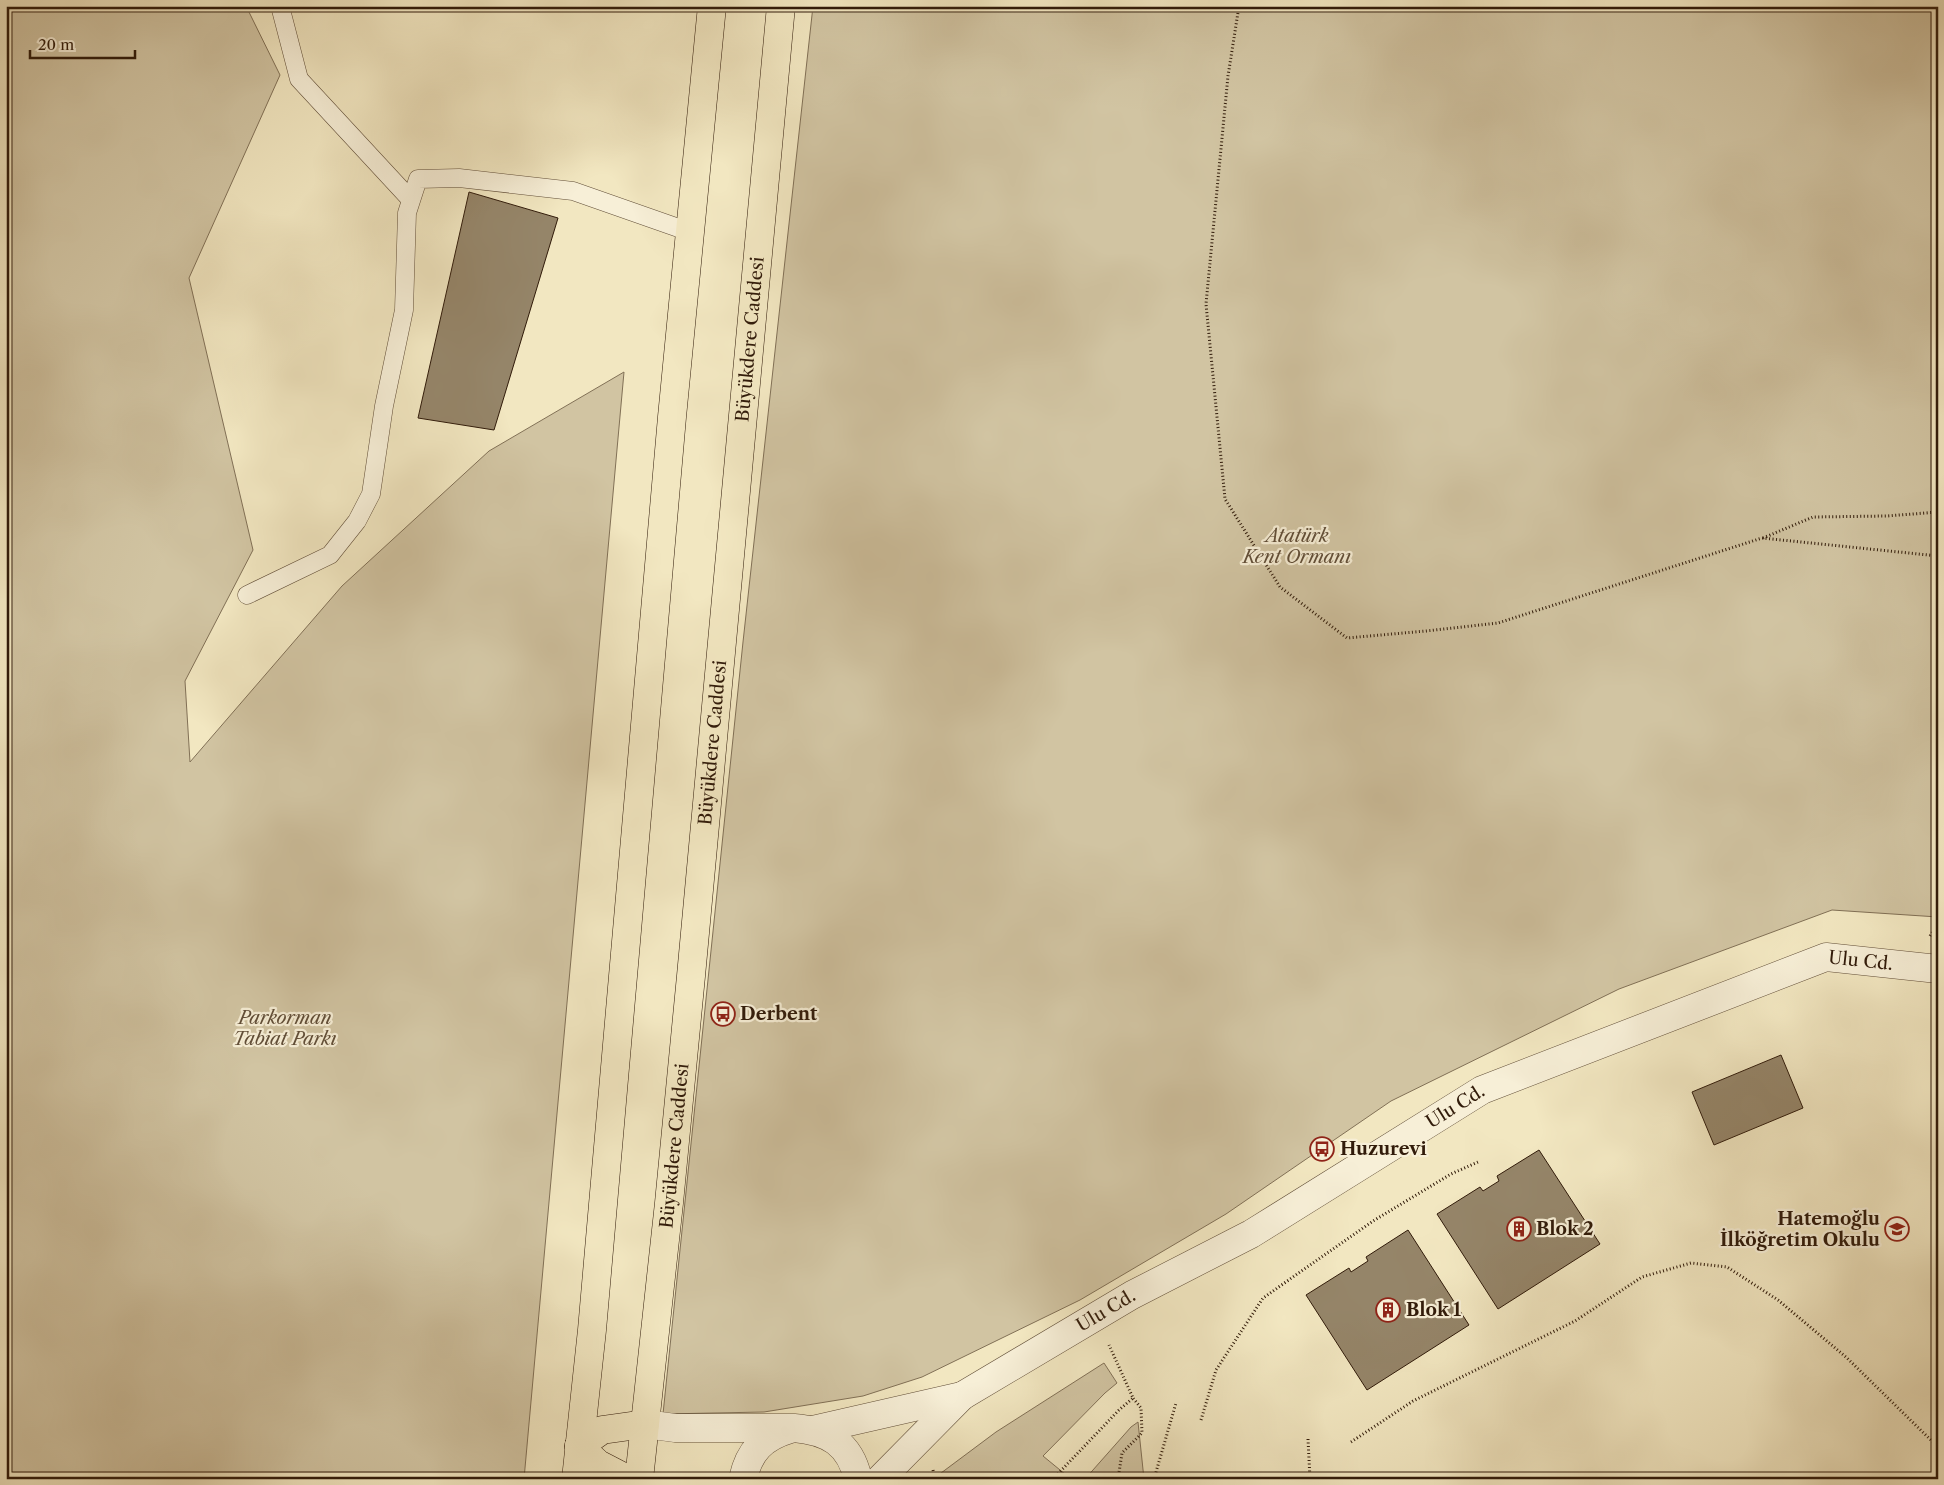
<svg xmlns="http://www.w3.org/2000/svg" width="1944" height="1485" font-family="'Libre Caslon Text',serif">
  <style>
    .green { fill: #d1c4a2; stroke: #817056 }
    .building { fill: #958569; stroke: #311b0a }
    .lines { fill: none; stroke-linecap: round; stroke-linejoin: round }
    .lane-casing { stroke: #614e38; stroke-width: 19 }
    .street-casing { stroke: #614e38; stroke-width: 29 }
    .primary-casing { stroke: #311b0a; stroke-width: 29 }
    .path { stroke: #311b0a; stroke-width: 3; stroke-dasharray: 1 2.5; stroke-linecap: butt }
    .lane { stroke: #f7efd7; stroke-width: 18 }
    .street { stroke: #f7efd7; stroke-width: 28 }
    .primary { stroke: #f2e7c1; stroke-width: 28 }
    .labels { text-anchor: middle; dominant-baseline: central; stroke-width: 4.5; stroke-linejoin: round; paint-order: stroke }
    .street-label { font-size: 18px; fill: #311b0a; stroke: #f7efd7 }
    .park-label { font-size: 18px; font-style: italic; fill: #614e38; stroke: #f7efd7 }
    .poi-label { font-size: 18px; font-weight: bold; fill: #311b0a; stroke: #f7efd7; text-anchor: start }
  </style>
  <rect width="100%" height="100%" fill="#f2e7c1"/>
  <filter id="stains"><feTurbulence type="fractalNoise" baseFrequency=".004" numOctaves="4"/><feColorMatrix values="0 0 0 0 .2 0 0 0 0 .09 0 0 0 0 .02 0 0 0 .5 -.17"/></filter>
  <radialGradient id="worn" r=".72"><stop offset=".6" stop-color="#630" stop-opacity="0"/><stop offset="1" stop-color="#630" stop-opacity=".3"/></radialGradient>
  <path class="green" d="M 6,6 L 246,6 L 280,75 L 189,278 L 253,550 L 185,681 L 190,762 L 342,586 L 489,451 L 624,372 L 524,1479 L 6,1479 Z
    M 813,6 L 1938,6 L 1938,917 L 1832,910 L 1619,989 L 1391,1101 L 1226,1214 L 1080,1300 L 922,1377 L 863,1396 L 764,1412 L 663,1414 L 743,642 Z
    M 1104,1363 L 1117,1383 L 1105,1393 L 1043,1456 L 1071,1479 L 933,1479 L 996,1432 Z
    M 1138,1422 L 1144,1479 L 1085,1479 L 1131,1427 Z"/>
  <path class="building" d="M 469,192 L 558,218 L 494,430 L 418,418 Z
    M 1781,1055 L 1803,1108 L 1714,1145 L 1692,1092 Z
    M 1539,1150 L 1600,1244 L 1498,1309 L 1437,1214 L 1480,1187 L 1483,1191 L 1499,1181 L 1497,1176 Z
    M 1408,1230 L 1469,1325 L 1367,1390 L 1306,1295 L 1349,1268 L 1351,1272 L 1368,1261 L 1366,1257 Z"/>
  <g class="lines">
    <g class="lane-casing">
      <path id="lane" d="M 280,6 L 299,79 L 411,200
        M 247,595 L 330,555 L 357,521 L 371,494 L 384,406 L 404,310 L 407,213 L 418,179 L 459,178 L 573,191 L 690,232"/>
    </g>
    <g class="street-casing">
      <g id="street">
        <path d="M 645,1424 L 675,1428 L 794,1428 C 828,1431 850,1443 858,1479"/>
        <path d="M 813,1430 L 962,1396"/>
        <path d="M 743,1479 C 749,1451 763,1437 790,1429"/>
        <path id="s1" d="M 880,1479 L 962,1396 L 1132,1295 L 1251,1234 L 1482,1090 L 1826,957 L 1938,969"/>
      </g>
    </g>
    <g class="primary-casing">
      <g id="primary">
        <path d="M 579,1446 L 602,1430 L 645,1424"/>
        <path d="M 579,1446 L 598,1464 L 627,1479"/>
        <path d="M 576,1479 L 592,1330 L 672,417 L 712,6"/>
        <path id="s2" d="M 639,1479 L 669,1203 L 691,976 L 781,6"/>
      </g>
    </g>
    <path class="path" d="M 1239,6 L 1228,76 L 1206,304 L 1225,499 L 1280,587 L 1347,638 L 1426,631 L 1498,623 L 1762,538 L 1938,556
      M 1763,538 L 1813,517 L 1887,516 L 1938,512
      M 1930,936 L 1938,923
      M 1201,1420 L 1216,1370 L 1263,1298 L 1373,1221 L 1451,1174 L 1478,1162
      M 1308,1439 L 1310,1479
      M 1351,1442 L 1413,1401 L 1575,1321 L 1642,1277 L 1691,1263 L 1727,1267 L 1778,1300 L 1847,1358 L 1938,1447
      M 933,1470 L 935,1479
      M 1053,1479 L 1119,1410 L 1133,1398 L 1109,1345
      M 1118,1479 L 1122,1453 L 1142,1433 L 1141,1408 L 1133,1398
      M 1154,1479 L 1176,1403"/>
    <use href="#lane" class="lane"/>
    <use href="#street" class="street"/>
    <use href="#primary" class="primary"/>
  </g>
  <defs>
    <g id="bus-ring" transform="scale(1.25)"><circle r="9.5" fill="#f7efd7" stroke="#8f2418" stroke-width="1.5"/><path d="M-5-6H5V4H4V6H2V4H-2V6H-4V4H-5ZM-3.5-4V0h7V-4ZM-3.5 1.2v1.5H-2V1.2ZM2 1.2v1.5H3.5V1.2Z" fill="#8f2418"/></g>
    <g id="building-ring" transform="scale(1.25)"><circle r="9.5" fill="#f7efd7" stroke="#8f2418" stroke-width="1.5"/><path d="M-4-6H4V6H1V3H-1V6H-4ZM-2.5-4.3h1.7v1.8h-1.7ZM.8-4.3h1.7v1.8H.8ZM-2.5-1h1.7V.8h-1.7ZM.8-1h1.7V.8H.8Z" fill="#8f2418"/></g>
    <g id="school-ring" transform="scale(1.25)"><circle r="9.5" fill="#f7efd7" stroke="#8f2418" stroke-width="1.5"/><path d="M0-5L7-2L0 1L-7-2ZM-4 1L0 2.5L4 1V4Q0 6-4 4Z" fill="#8f2418"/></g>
  </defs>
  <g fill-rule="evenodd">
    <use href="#bus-ring" x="723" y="1014"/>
    <use href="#bus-ring" x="1322" y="1149"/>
    <use href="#building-ring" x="1519" y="1229"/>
    <use href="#school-ring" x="1897" y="1229"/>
    <use href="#building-ring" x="1388" y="1310"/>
  </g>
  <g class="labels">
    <g class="street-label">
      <text stroke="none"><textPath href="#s2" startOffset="1145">Büyükdere Caddesi</textPath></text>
      <text stroke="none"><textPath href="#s2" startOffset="740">Büyükdere Caddesi</textPath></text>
      <text stroke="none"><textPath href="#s1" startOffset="1124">Ulu Cd.</textPath></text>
      <text stroke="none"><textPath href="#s1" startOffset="689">Ulu Cd.</textPath></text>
      <text stroke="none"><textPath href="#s2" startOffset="335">Büyükdere Caddesi</textPath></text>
      <text stroke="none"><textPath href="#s1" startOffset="284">Ulu Cd.</textPath></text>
    </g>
    <g class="park-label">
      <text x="1297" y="536">Atatürk<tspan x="1297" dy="21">Kent Ormanı</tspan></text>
      <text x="285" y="1018">Parkorman<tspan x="285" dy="21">Tabiat Parkı</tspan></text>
    </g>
    <g class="poi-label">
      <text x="740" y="1014">Derbent</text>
      <text x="1340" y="1149">Huzurevi</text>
      <text x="1880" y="1219" text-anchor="end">Hatemoğlu<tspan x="1880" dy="21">İlköğretim Okulu</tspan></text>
      <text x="1536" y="1229">Blok 2</text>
      <text x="1406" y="1310">Blok 1</text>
    </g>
  </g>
  <rect width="1944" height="1485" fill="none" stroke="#f2e7c1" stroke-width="25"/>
  <rect x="8" y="8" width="1929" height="1470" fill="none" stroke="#311b0a" stroke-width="2.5"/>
  <rect x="12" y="12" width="1919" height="1460" fill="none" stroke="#311b0a"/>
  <path d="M30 50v8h105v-8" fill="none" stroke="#311b0a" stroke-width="2.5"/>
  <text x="38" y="50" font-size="15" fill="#311b0a" stroke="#f7efd7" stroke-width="4" paint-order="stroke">20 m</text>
  <rect width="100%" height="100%" filter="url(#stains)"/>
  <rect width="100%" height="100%" fill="url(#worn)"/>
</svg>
